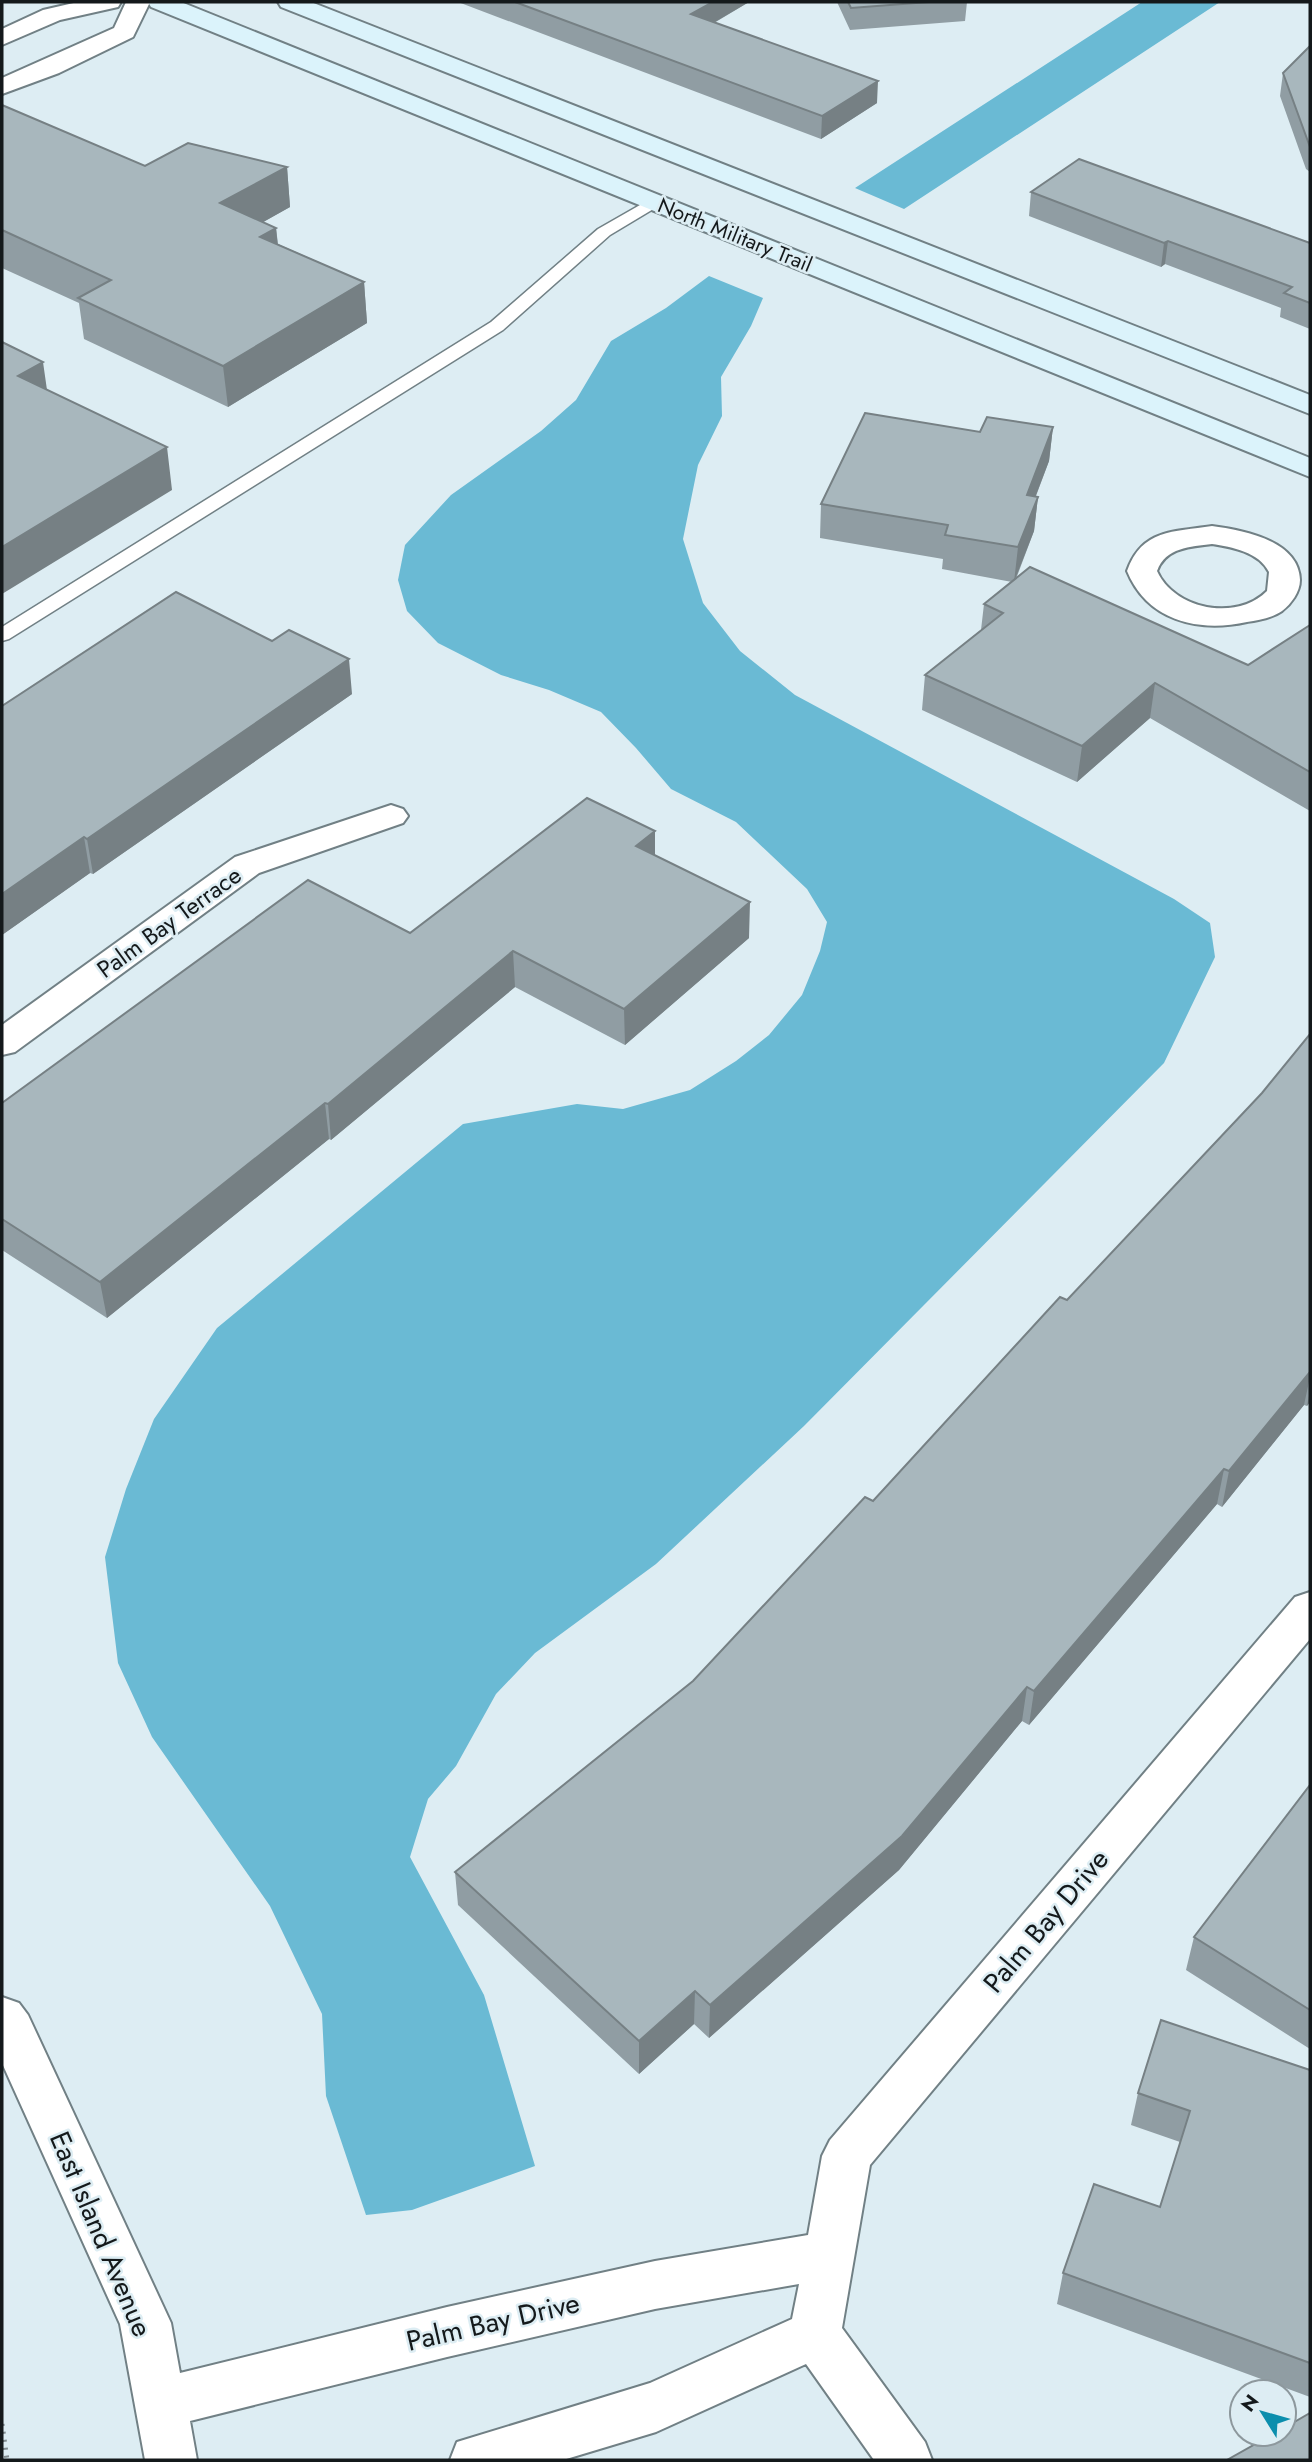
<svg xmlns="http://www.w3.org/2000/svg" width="1312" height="2462" font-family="Jost,sans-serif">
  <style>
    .water { fill: #6abad4 }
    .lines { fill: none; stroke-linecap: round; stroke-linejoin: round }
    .service-casing { stroke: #718085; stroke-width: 3 }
    .minor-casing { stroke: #718085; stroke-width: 4 }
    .secondary-casing { stroke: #718085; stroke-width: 4 }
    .path { stroke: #818c90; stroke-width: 5; stroke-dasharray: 2 6; stroke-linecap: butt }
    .service { fill: #fff; fill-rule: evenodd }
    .minor { fill: #fff; fill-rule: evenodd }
    .secondary { fill: #dbf3fb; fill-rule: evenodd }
    .wall { fill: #909da3 }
    .shaded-wall { fill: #768084 }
    .building { fill: #a8b7bd; stroke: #768084; stroke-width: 2 }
    .labels { text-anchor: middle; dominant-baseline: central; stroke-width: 5; stroke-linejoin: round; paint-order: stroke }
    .far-street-label { font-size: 21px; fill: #14191b; stroke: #ddedf3 }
    .street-label { font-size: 24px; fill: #14191b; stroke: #ddedf3 }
    .near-street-label { font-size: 28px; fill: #14191b; stroke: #ddedf3 }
  </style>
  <rect width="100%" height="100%" fill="#ddedf3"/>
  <path class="water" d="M 1142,2 L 1220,2 L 904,209 L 855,188 Z
    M 709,276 L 763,298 L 751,326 L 721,377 L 722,416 L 698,465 L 683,539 L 703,603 L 740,651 L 795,695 L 1174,899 L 1210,923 L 1215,957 L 1164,1063 L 804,1426 L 656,1564 L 535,1653 L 496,1694 L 456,1766 L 428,1799 L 410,1857 L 484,1995 L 535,2166 L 412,2210 L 366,2215 L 326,2096 L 322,2014 L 270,1906 L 152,1737 L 118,1663 L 105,1557 L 126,1489 L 154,1419 L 217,1328 L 463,1124 L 577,1104 L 623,1109 L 690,1090 L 736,1061 L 769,1035 L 802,995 L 820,951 L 827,922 L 807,889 L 736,822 L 671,789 L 636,748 L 601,712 L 549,690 L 501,675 L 438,643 L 407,611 L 398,580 L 405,545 L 451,495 L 541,431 L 576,400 L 611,341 L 666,308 Z"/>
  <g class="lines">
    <g class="service-casing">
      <path id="service" d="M 654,197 L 660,199 L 662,202 L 660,205 L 610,235 L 503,330 L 9,639 L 2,641 L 2,627 L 491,322 L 598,229 Z"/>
    </g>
    <g class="minor-casing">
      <path id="minor" d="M 78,2 L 121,2 L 118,7 L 60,20 L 2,45 L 2,29 L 43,10 Z
        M 126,2 L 150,2 L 133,37 L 59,73 L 2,94 L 2,78 L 114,28 Z
        M 1212,526 C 1242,530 1299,540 1300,580 C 1300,592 1291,604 1282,611 C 1272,618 1259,620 1247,622 C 1197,633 1147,620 1127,571 C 1142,529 1173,532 1212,526 ZM 1212,544 C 1232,547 1259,552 1269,572 L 1267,591 C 1236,622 1174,609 1157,571 C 1166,547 1190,547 1212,544 Z
        M 391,805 L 403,809 L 408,816 L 403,823 L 259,873 L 15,1052 L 2,1055 L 2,1025 L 235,857 Z
        M 1310,1592 L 1310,1639 L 870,2165 L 842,2328 L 925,2442 L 932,2460 L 874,2460 L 806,2364 L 656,2432 L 563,2460 L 450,2460 L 457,2442 L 650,2383 L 792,2319 L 799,2284 L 655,2309 L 447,2357 L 190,2421 L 197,2460 L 145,2460 L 120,2324 L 2,2063 L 2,1997 L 19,2003 L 28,2015 L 171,2323 L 180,2373 L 447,2307 L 655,2261 L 808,2235 L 822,2156 L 830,2140 L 1295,1597 Z"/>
    </g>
    <g class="secondary-casing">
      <path id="secondary" d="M 148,2 L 181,2 L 1310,458 L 1310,477 L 151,7 Z
        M 278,2 L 311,2 L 1310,395 L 1310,414 L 281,7 Z"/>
    </g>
    <path class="path" d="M 2,2424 L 7,2460"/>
    <use href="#service" class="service"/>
    <use href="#minor" class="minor"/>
    <use href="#secondary" class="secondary"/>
  </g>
  <path class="wall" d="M 458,2 L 749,2 L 714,23 L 877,103 L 821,139 Z
    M 837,2 L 967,2 L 965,21 L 850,30 Z
    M 1310,46 L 1310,172 L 1306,169 L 1280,96 L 1283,73 Z
    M 2,105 L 145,166 L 287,167 L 290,207 L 263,222 L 276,228 L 278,244 L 364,282 L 367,323 L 228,407 L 84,339 L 79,303 L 2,268 Z
    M 1031,192 L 1310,243 L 1310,329 L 1280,317 L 1281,308 L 1165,264 L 1161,267 L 1029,216 Z
    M 1053,427 L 1049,461 L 1036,496 L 1038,497 L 1034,531 L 1016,579 L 1248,665 L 1310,625 L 1310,811 L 1150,718 L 1077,782 L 922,710 L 925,675 L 981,630 L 984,604 L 1012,582 L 942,569 L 943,559 L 820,538 L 821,504 L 980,432 Z
    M 352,694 L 93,874 L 90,873 L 2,935 L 2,706 Z
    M 655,831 L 655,855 L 749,938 L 625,1045 L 515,987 L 331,1140 L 329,1139 L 107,1318 L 2,1250 L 2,1103 Z
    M 1310,1034 L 1310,1402 L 1307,1406 L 1304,1405 L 1222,1507 L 1217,1504 L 1029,1725 L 1022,1721 L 899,1870 L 709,2038 L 694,2024 L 639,2074 L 458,1905 L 455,1872 L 693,1681 L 873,1501 L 1067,1300 L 1262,1093 Z
    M 1310,1785 L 1310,2049 L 1186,1970 L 1194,1937 Z
    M 1310,2070 L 1310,2397 L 1057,2304 L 1063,2273 L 1160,2207 L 1180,2142 L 1131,2125 L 1138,2093 Z"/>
  <path class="shaded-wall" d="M 713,2 L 749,2 L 691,36 L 691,14 Z
    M 878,81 L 877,103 L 821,139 L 822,116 Z
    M 287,167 L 290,207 L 224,244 L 220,203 Z
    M 276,228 L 280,268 L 260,237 Z
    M 1168,241 L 1165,264 L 1161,267 L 1164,243 Z
    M 364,282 L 367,323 L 228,407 L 223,366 Z
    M 43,362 L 49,404 L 18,376 Z
    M 1053,427 L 1049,461 L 1023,529 L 1027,495 Z
    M 167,447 L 172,490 L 2,594 L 2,547 Z
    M 1038,497 L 1034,531 L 1014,582 L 1018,547 Z
    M 349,659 L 352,694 L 93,874 L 87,839 Z
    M 1155,683 L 1150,718 L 1077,782 L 1082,746 Z
    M 655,831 L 655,866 L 636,846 Z
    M 84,837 L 90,873 L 2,935 L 2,894 Z
    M 750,902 L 749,938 L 625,1045 L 624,1009 Z
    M 513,951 L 515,987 L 331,1140 L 328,1104 Z
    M 325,1103 L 329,1139 L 107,1318 L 100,1282 Z
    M 1310,1372 L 1310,1377 L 1304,1405 L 1222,1507 L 1229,1471 Z
    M 1310,1391 L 1310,1402 L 1307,1406 Z
    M 1224,1469 L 1217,1504 L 1029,1725 L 1034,1691 Z
    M 1027,1687 L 1022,1721 L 899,1870 L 709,2038 L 710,2005 Z
    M 695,1991 L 694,2024 L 639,2074 L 639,2041 Z"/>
  <path class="building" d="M 515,2 L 713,2 L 691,14 L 878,81 L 822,116 Z
    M 848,2 L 929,2 L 851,8 Z
    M 1310,46 L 1310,147 L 1283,73 Z
    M 2,105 L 145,166 L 188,143 L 287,167 L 220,203 L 276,228 L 260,237 L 364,282 L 223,366 L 78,298 L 111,280 L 2,230 Z
    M 1079,159 L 1310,243 L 1310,303 L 1284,293 L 1292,287 L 1168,241 L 1164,243 L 1031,192 Z
    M 2,342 L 43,362 L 18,376 L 167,447 L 2,547 Z
    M 865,413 L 980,432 L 987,417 L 1053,427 L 1027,495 L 1038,497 L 1018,547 L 945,535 L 948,525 L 821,504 Z
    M 1030,567 L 1248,665 L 1310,625 L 1310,772 L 1155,683 L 1082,746 L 925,675 L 1003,613 L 984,604 Z
    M 176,592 L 272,641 L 289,630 L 349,659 L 87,839 L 84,837 L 2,894 L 2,706 Z
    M 587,798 L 655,831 L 636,846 L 750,902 L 624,1009 L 513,951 L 328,1104 L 325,1103 L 100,1282 L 2,1219 L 2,1103 L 308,880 L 410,933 Z
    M 1310,1034 L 1310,1372 L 1229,1471 L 1224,1469 L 1034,1691 L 1027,1687 L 902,1836 L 710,2005 L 695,1991 L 639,2041 L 455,1872 L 693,1681 L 865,1497 L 873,1501 L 1060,1297 L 1067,1300 L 1262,1093 Z
    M 1310,1785 L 1310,2010 L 1194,1937 Z
    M 1161,2020 L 1310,2070 L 1310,2363 L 1063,2273 L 1094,2184 L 1160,2207 L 1190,2111 L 1138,2093 Z
    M 1310,2413 L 1310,2460 L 1227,2460 L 1273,2434 L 1284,2434 L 1284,2428 Z"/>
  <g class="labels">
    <g class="far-street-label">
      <text transform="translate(735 235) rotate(22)">North Military Trail</text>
    </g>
    <g class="street-label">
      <text transform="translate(169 922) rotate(-36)">Palm Bay Terrace</text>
    </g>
    <g class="near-street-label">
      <text transform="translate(1046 1921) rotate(-50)">Palm Bay Drive</text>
      <text transform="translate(101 2234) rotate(67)">East Island Avenue</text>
      <text transform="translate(493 2322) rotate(-13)">Palm Bay Drive</text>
    </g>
  </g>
  <rect width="1312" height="2462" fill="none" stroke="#14191b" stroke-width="7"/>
  <g transform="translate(1263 2413) rotate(307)"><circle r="33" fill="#ddedf3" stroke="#8d989d" stroke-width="2"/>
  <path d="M0-5L12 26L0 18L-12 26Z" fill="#0b8ead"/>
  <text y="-10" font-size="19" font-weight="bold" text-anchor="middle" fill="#14191b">N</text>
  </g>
</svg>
